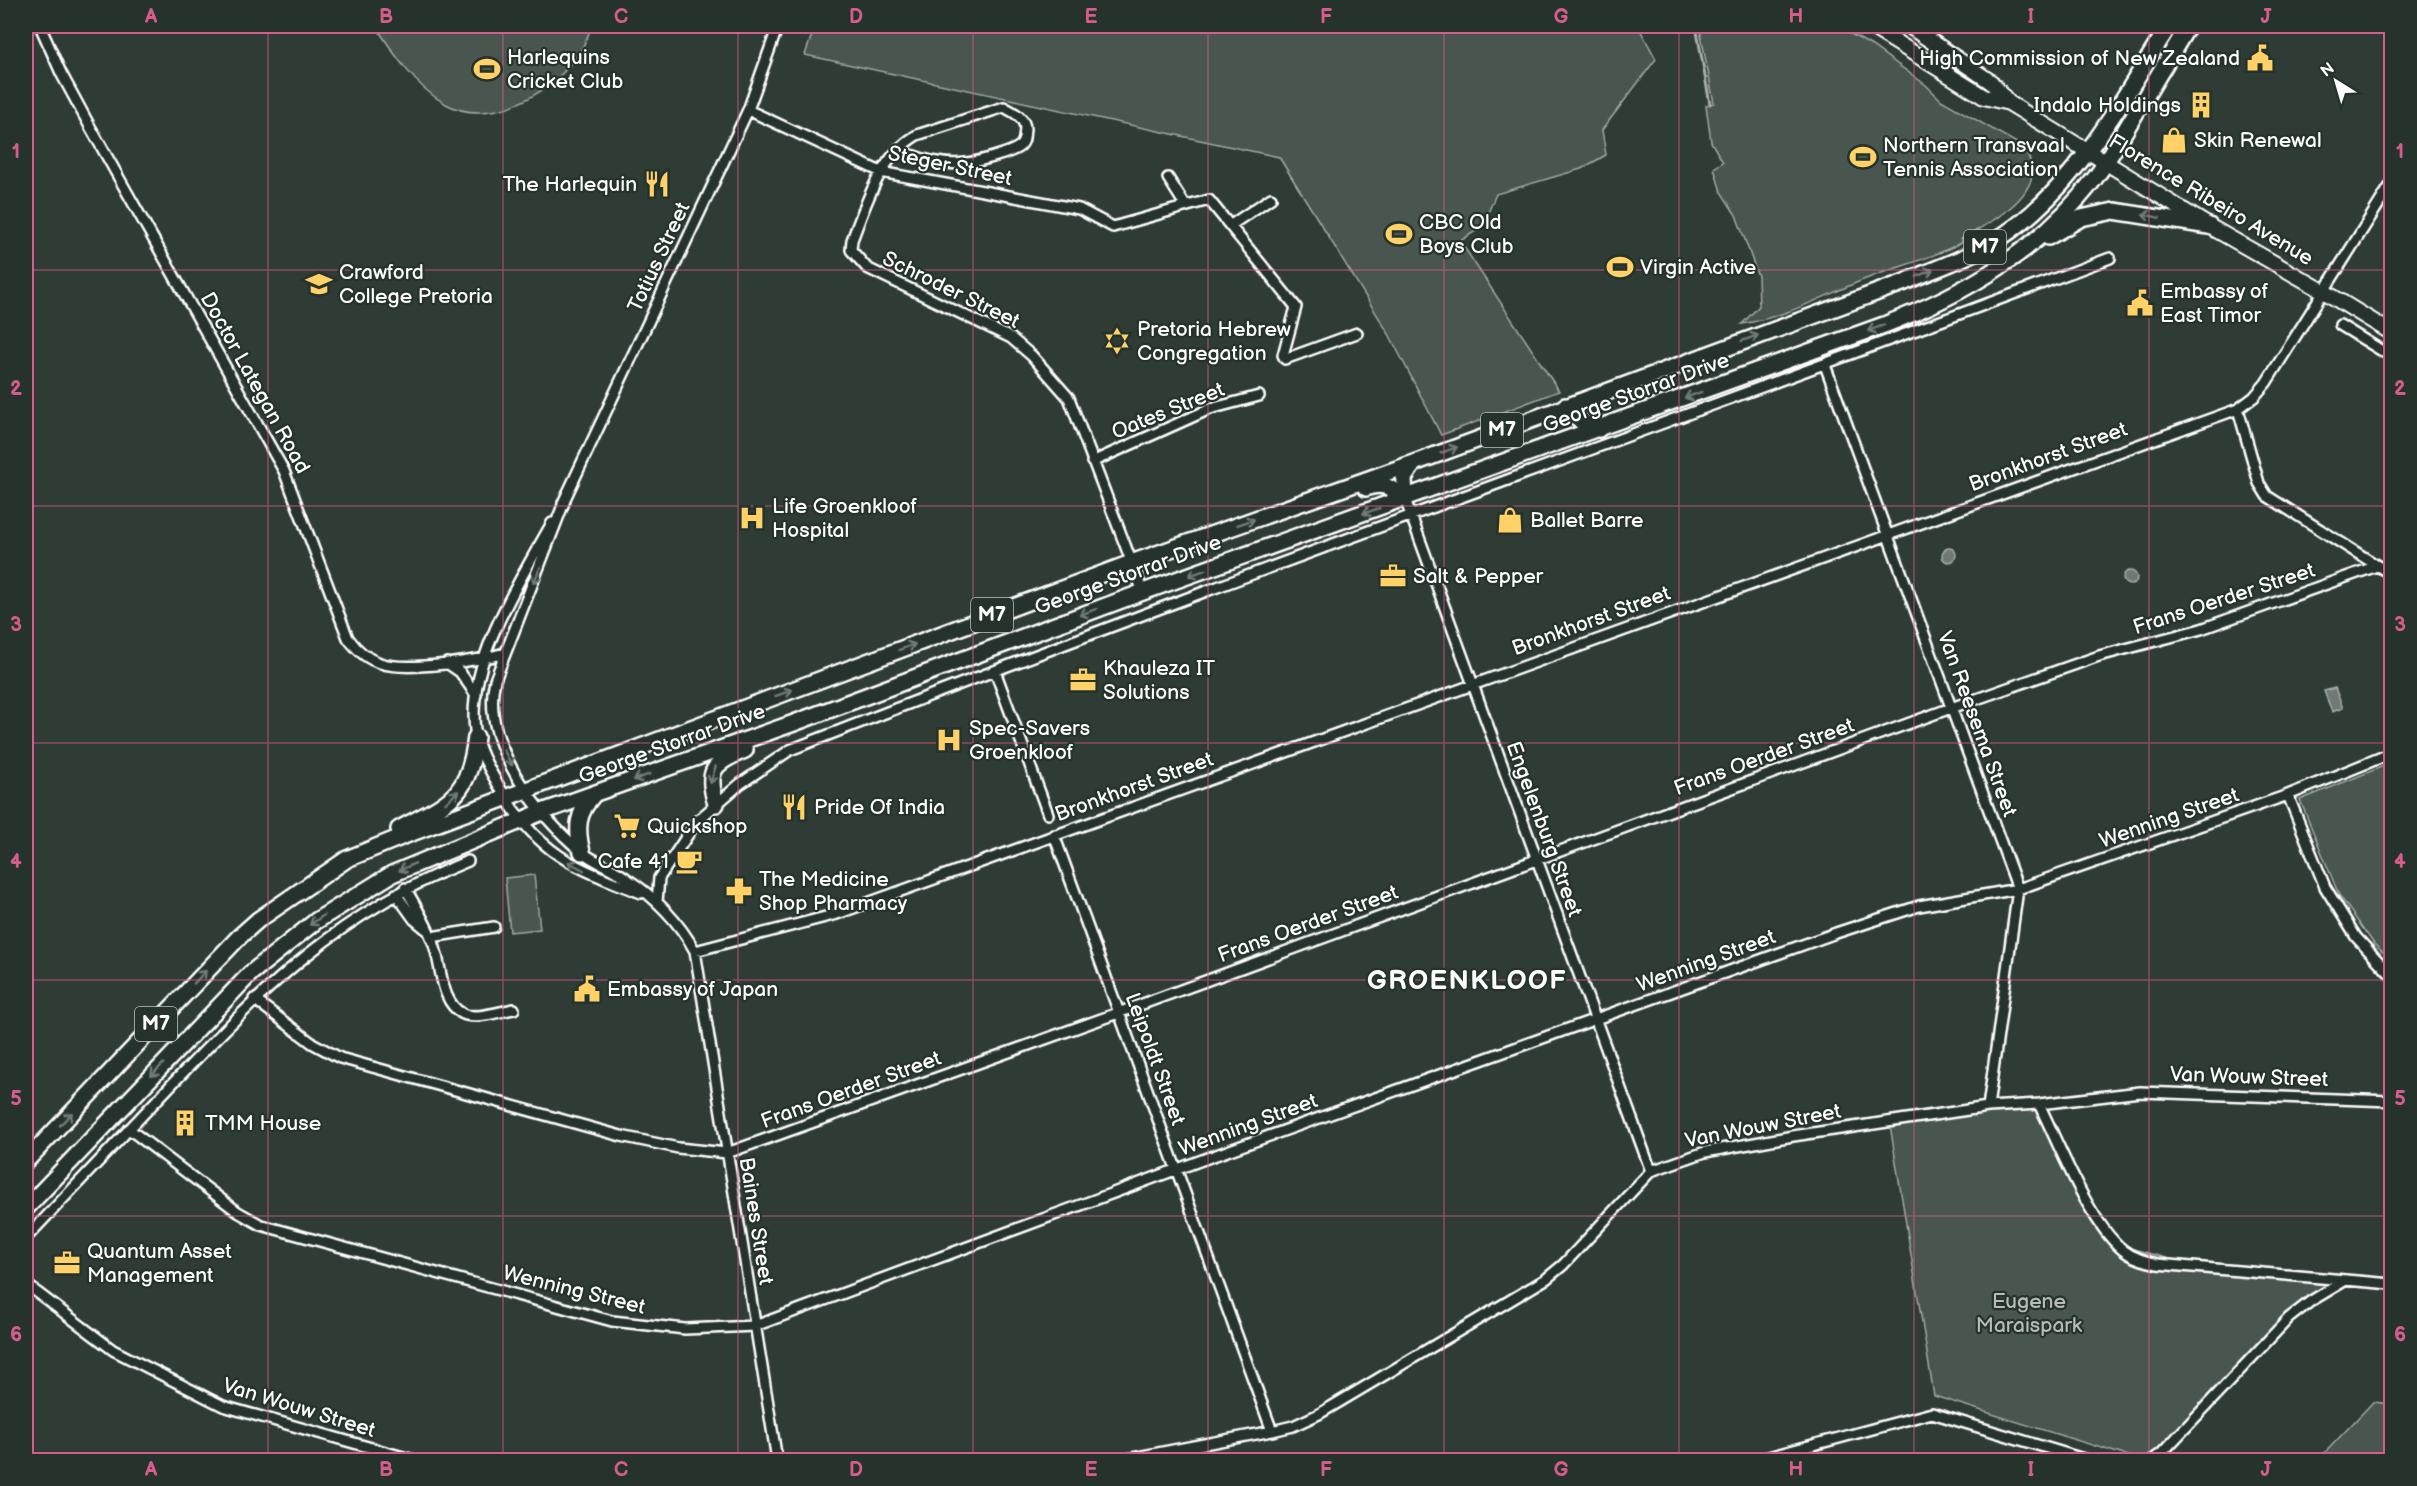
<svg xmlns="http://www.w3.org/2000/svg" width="2417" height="1486" font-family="'Balsamiq Sans',sans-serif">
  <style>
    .green { fill: #4a544f; stroke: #a4aaa7; stroke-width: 1.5 }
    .water { fill: #707975; stroke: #a9afac; stroke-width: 1.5 }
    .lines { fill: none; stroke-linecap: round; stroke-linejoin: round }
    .stream { stroke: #a9afac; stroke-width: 3 }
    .street-casing { stroke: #fff; stroke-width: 14 }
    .secondary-casing { stroke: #fff; stroke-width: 18 }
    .primary-casing { stroke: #fff; stroke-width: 20 }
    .street { stroke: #26332d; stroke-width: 9 }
    .secondary { stroke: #26332d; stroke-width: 14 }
    .primary { stroke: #26332d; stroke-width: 15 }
    .oneway { stroke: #727a76 }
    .grid { fill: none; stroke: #d45d8c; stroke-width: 1.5; stroke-opacity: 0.55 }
    .labels { text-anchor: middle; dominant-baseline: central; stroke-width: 4.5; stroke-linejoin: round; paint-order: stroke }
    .shield { fill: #26332d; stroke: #bec2c0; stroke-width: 1.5 }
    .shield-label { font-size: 20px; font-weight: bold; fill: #fff }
    .poi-label { font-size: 21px; fill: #fff; stroke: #26332d; text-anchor: start }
    .street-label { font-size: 21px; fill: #fff; stroke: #26332d }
    .park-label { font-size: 21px; fill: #b7bbb9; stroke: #26332d }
    .district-label { font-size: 27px; font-weight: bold; letter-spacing: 1.5px; fill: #fff; stroke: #26332d }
    .neatline { fill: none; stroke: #d45d8c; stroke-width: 2 }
    .grid-label { font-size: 20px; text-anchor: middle; font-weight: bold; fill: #d45d8c }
  </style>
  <rect width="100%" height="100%" fill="#2f3b35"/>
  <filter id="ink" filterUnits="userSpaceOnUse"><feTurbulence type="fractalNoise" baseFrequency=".0167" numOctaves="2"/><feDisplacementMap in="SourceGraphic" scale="12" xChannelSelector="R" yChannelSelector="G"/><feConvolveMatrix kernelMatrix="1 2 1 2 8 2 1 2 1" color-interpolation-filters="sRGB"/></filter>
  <g filter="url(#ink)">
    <path class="green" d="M 376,26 L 591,26 C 579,78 498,133 446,104 C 416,88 393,53 376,26 Z
      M 815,26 L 1638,26 L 1656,59 L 1602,130 L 1606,155 L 1581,169 L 1496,194 L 1482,227 L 1460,241 L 1559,391 L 1441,435 L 1389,334 L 1279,157 L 805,55 Z
      M 1703,26 L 1837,26 L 1872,46 L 1926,85 L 1941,100 L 2017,143 C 2063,184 1994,221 1961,239 L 1962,242 C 1935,257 1906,264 1876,275 C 1832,291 1789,317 1742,324 L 1759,306 L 1758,276 L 1736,215 L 1721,192 L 1714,168 L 1723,162 L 1711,142 L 1706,105 L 1714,103 L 1700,30 Z
      M 2391,763 L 2391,960 L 2374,944 L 2339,895 L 2300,800 Z
      M 534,875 L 540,929 L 510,932 L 505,878 Z
      M 2037,1103 L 2108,1242 L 2225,1274 L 2327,1283 L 2148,1460 L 2140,1460 L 1934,1396 L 1889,1119 Z
      M 2373,1402 L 2391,1404 L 2391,1460 L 2318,1460 Z"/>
    <path class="water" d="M1942 555a7 7 0 1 1 14 0a7 7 0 1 1-14 0Z
      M2123 578a7 7 0 1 1 14 0a7 7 0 1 1-14 0Z
      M 2335,688 L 2343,708 L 2332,712 L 2324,691 Z"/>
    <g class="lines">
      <path class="stream" d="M 1696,26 L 1710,104"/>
      <g class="street-casing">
        <path id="street" d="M 40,26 L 61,73 L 88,123 L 284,471 L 348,638 C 356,649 367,659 380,663 C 406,672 478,661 505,653
          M 748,110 L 881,172 L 1079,209 L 1113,227 L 1209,200 L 1296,307 L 1283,355 L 1285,359 L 1357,333
          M 898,149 C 917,159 944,166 966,163 C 977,162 1012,153 1020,146 C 1025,142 1024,136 1025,129 C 1025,117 1013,112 1004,107 L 917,135 C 880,157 867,201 852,240 L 851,250 L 867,268 L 1011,338 L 1032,356 L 1069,398 L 1143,592
          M 1168,178 L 1185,205
          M 1231,225 L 1271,198
          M 2340,325 L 2392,357
          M 1825,365 L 2018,889 L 1988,1107
          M 2238,409 L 2259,483 L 2267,496 L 2392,575
          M 1092,462 L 1210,409 L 1259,396
          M 1405,499 L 1651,1171
          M 565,500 L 495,680 C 480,741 536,815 582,852 C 595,862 612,868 626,878 C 655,897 678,920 695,951 L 777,1460
          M 563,503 L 748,110 L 778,26
          M 552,523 C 520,580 466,663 475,730 C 478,751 490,770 500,788 C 536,853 575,868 641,893
          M 447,663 L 460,672 L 476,695
          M 995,671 L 1048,814
          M 2288,795 L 2325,887 L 2356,937 L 2392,976
          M 1054,835 L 1272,1431
          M 405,888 C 416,906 426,923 433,942 C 442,963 439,1002 463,1014 C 476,1020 501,1011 514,1009
          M 396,894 L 414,919 L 426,929
          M 657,902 L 659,878 L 697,821 L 740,784 L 790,750 C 1227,578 1671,423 2110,258
          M 431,937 L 494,927
          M 695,951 L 837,914 L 2238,409 L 2254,397 L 2266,383 L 2392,183
          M 254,999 L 312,1043 L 340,1058 L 621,1136 L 678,1148 L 727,1153 L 1118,1013 L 1951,708 L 2099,656 L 2201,629 L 2377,566
          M 2039,1104 C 2059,1145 2089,1222 2123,1250 C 2133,1258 2145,1261 2157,1264 L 2392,1284
          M 129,1129 L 238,1212 L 261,1225 L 612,1321 L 685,1329 L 755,1326 L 1202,1160 L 1836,933 L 1919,906 L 2018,889 L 2288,795 L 2392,753
          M 26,1238 C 75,1186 124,1135 173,1083 C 268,985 338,913 468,861
          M 26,1284 L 113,1350 L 223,1406 L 414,1460
          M 1121,1460 L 1272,1431 L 1293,1426 L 1319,1414 L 1546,1279 L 1563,1265 L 1651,1171 L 1705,1152 L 1793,1136 L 1988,1107 L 2039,1104 L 2140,1092 L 2392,1101
          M 1757,1460 L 1932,1413 L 2087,1460
          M 2152,1460 L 2161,1454 L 2289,1318 L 2311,1301 L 2346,1280"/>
      </g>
      <g class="secondary-casing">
        <path id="secondary" d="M 1870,26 L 1984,97 L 2009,103
          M 1909,26 L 1991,82 L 2009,103 L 2209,226 L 2325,292 L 2392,333"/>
      </g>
      <g class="primary-casing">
        <path id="primary" d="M 2048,237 L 2081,218 L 2114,211 L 2209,226
          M 1565,406 L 1581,421 L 1599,429
          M 1366,488 C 1384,481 1391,488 1405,499
          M 1405,499 L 1404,478 L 1414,463
          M 716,804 C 706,770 713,763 745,750
          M 399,829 C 449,802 469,798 476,737
          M 582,852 C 576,828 577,813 594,794
          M 26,1161 L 240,936 L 258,920 L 347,859 L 401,837 L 1131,563 L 1414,463 L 1905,282 C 1931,270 1960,261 1985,247 C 2072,198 2117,106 2169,26
          M 26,1208 L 251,973 L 316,921 L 392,874 L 542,812 L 794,723 L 1143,592 L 1884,325 C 1967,293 2040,250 2095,178 C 2108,161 2118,142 2129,124 C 2149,91 2169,58 2188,26"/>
      </g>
      <use href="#street" class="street"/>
      <use href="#secondary" class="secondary"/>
      <use href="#primary" class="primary"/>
    </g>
    <defs><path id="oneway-shaft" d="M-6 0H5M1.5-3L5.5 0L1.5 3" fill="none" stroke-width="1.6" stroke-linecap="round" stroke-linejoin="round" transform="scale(1.5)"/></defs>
    <g class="oneway">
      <use href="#oneway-shaft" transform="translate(2151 216) rotate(-168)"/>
      <use href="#oneway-shaft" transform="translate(1925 273) rotate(-24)"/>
      <use href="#oneway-shaft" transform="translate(1876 328) rotate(160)"/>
      <use href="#oneway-shaft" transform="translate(1750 338) rotate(-20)"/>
      <use href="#oneway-shaft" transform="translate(1693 395) rotate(160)"/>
      <use href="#oneway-shaft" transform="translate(1449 450) rotate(-21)"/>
      <use href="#oneway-shaft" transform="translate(1371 511) rotate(161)"/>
      <use href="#oneway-shaft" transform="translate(1246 522) rotate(-19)"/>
      <use href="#oneway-shaft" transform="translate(1197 573) rotate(160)"/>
      <use href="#oneway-shaft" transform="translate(537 575) rotate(113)"/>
      <use href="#oneway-shaft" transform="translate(1088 612) rotate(160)"/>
      <use href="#oneway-shaft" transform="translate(907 647) rotate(-21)"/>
      <use href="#oneway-shaft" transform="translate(784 693) rotate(-20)"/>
      <use href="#oneway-shaft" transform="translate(508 758) rotate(61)"/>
      <use href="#oneway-shaft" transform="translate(713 775) rotate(107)"/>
      <use href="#oneway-shaft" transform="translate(642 777) rotate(160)"/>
      <use href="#oneway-shaft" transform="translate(452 797) rotate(-43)"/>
      <use href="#oneway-shaft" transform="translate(576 866) rotate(-152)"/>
      <use href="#oneway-shaft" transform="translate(407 867) rotate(155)"/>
      <use href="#oneway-shaft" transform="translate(317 920) rotate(145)"/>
      <use href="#oneway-shaft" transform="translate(200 977) rotate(-47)"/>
      <use href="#oneway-shaft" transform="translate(157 1070) rotate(134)"/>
      <use href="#oneway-shaft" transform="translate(66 1119) rotate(-46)"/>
    </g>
  </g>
  <path class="grid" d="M 268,26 L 268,1460M 503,26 L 503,1460M 738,26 L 738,1460M 973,26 L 973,1460M 1208,26 L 1208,1460M 1444,26 L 1444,1460M 1679,26 L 1679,1460M 1914,26 L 1914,1460M 2149,26 L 2149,1460M 26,270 L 2392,270M 26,506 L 2392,506M 26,743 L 2392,743M 26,980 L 2392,980M 26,1216 L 2392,1216"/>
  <defs>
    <g id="civic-bare" transform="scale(2.07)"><path d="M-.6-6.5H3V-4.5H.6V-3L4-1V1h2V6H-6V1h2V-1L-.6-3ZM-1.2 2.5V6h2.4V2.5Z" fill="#ffd166" stroke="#26332d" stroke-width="2.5" paint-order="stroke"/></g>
    <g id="stadium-bare" transform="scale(2.07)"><path d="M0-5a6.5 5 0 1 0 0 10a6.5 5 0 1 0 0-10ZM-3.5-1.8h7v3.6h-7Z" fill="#ffd166" stroke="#26332d" stroke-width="2.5" paint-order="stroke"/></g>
    <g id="building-bare" transform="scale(2.07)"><path d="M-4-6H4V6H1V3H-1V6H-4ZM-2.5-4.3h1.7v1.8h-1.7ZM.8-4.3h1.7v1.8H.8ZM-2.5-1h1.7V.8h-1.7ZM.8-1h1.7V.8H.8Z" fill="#ffd166" stroke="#26332d" stroke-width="2.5" paint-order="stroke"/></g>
    <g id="shop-bare" transform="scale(2.07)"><path d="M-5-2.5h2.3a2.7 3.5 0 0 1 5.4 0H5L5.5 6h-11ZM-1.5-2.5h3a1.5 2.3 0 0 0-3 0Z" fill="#ffd166" stroke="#26332d" stroke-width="2.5" paint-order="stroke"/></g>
    <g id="restaurant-bare" transform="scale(2.07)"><path d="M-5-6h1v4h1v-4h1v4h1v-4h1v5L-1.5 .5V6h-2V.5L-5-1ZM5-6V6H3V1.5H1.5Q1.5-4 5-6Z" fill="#ffd166" stroke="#26332d" stroke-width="2.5" paint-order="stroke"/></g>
    <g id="school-bare" transform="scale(2.07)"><path d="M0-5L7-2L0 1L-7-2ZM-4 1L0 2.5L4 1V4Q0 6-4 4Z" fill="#ffd166" stroke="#26332d" stroke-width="2.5" paint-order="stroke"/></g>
    <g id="synagogue-bare" transform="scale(2.07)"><path d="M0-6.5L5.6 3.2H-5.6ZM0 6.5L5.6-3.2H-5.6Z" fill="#ffd166" stroke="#26332d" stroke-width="2.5" paint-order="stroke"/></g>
    <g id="hospital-bare" transform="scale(2.07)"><path d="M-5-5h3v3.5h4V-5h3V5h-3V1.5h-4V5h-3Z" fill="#ffd166" stroke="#26332d" stroke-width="2.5" paint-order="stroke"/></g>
    <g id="office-bare" transform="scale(2.07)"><path d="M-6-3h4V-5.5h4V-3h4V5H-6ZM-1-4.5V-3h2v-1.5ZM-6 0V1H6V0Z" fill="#ffd166" stroke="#26332d" stroke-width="2.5" paint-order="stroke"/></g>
    <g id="supermarket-bare" transform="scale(2.07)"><path d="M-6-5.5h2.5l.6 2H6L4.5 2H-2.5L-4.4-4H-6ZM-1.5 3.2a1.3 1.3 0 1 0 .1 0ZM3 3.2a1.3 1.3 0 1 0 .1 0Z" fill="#ffd166" stroke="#26332d" stroke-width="2.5" paint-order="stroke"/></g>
    <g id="cafe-bare" transform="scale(2.07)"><path d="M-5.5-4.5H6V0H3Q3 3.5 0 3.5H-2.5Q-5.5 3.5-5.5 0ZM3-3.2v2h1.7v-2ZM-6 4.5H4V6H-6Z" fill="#ffd166" stroke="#26332d" stroke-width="2.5" paint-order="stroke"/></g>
    <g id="pharmacy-bare" transform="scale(2.07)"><path d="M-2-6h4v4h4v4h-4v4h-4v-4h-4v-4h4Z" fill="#ffd166" stroke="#26332d" stroke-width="2.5" paint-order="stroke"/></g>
  </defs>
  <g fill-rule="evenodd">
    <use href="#civic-bare" x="2260" y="58"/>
    <use href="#stadium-bare" x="487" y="69"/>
    <use href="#building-bare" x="2201" y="105"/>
    <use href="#shop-bare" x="2174" y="140"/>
    <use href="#stadium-bare" x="1863" y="157"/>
    <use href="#restaurant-bare" x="657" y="184"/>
    <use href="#stadium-bare" x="1399" y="234"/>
    <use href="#stadium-bare" x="1620" y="267"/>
    <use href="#school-bare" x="319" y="284"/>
    <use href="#civic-bare" x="2140" y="303"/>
    <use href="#synagogue-bare" x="1117" y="341"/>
    <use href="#hospital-bare" x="752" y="518"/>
    <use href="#shop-bare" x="1510" y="520"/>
    <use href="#office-bare" x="1393" y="576"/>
    <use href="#office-bare" x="1083" y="680"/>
    <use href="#hospital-bare" x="949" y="740"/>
    <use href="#restaurant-bare" x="794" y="807"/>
    <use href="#supermarket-bare" x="627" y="826"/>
    <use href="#cafe-bare" x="689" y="861"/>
    <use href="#pharmacy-bare" x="739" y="891"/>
    <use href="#civic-bare" x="587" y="989"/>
    <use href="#building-bare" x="185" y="1123"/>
    <use href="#office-bare" x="67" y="1263"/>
  </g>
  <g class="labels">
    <g class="shield">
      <rect x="1964" y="230" width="42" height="34" rx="4.5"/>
      <rect x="1481" y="413" width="42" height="34" rx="4.5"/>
      <rect x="971" y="598" width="42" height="34" rx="4.5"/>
      <rect x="135" y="1007" width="42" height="34" rx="4.5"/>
    </g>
    <g class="shield-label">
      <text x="1985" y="247">M7</text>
      <text x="1502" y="430">M7</text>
      <text x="992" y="615">M7</text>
      <text x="156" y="1024">M7</text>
    </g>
    <g class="poi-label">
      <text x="507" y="57">Harlequins<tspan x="507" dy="24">Cricket Club</tspan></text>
      <text x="2240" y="58" text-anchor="end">High Commission of New Zealand</text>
      <text x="2181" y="105" text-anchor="end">Indalo Holdings</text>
      <text x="2194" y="140">Skin Renewal</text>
      <text x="1883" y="145">Northern Transvaal<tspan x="1883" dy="24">Tennis Association</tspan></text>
      <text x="637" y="184" text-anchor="end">The Harlequin</text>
      <text x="1419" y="222">CBC Old<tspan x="1419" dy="24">Boys Club</tspan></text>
      <text x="1640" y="267">Virgin Active</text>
      <text x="339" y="272">Crawford<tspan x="339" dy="24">College Pretoria</tspan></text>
      <text x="2160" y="291">Embassy of<tspan x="2160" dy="24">East Timor</tspan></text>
      <text x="1137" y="329">Pretoria Hebrew<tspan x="1137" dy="24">Congregation</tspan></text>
      <text x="772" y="506">Life Groenkloof<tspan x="772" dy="24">Hospital</tspan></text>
      <text x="1530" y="520">Ballet Barre</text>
      <text x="1413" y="576">Salt &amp; Pepper</text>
      <text x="1103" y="668">Khauleza IT<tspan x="1103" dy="24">Solutions</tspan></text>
      <text x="969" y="728">Spec-Savers<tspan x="969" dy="24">Groenkloof</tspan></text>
      <text x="814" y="807">Pride Of India</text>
      <text x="647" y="826">Quickshop</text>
      <text x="669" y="861" text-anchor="end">Cafe 41</text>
      <text x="759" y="879">The Medicine<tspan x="759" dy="24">Shop Pharmacy</tspan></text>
      <text x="607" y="989">Embassy of Japan</text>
      <text x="205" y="1123">TMM House</text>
      <text x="87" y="1251">Quantum Asset<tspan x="87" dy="24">Management</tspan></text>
    </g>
    <g class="street-label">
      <text transform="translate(950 166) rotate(12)">Steger Street</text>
      <text transform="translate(2211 200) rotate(31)">Florence Ribeiro Avenue</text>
      <text transform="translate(659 257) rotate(-65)">Totius Street</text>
      <text transform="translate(951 290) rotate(26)">Schroder Street</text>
      <text transform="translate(255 383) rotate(61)">Doctor Lategan Road</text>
      <text transform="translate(1636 393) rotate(-20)">George Storrar Drive</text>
      <text transform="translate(1168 411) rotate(-22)">Oates Street</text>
      <text transform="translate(2048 457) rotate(-20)">Bronkhorst Street</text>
      <text transform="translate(1128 575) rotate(-20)">George Storrar Drive</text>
      <text transform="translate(2224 599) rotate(-18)">Frans Oerder Street</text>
      <text transform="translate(1591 621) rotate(-20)">Bronkhorst Street</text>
      <text transform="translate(1977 724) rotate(70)">Van Reesema Street</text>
      <text transform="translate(672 744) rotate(-20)">George Storrar Drive</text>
      <text transform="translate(1764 757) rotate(-20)">Frans Oerder Street</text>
      <text transform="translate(1134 787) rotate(-20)">Bronkhorst Street</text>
      <text transform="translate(2169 818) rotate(-19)">Wenning Street</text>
      <text transform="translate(1544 829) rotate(70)">Engelenburg Street</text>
      <text transform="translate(1308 924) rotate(-20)">Frans Oerder Street</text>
      <text transform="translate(1706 961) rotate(-20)">Wenning Street</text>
      <text transform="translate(1155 1059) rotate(70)">Leipoldt Street</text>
      <text transform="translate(2249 1077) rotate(2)">Van Wouw Street</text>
      <text transform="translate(851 1090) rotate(-20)">Frans Oerder Street</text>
      <text transform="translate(1248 1125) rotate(-20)">Wenning Street</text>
      <text transform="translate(1763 1126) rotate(-11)">Van Wouw Street</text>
      <text transform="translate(756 1221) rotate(81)">Baines Street</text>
      <text transform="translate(574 1290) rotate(14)">Wenning Street</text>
      <text transform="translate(299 1408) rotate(17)">Van Wouw Street</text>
    </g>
    <g class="park-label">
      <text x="2029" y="1301">Eugene<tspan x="2029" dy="24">Maraispark</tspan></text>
    </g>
    <g class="district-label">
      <text x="1467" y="981">GROENKLOOF</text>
    </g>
  </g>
  <rect width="2417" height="1486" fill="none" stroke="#26332d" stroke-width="66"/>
  <g transform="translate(2336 81) rotate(323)" stroke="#26332d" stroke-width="4.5" paint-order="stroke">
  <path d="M0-4.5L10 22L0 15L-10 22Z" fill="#ffffff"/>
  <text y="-9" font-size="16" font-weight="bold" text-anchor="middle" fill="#ffffff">N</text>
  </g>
  <rect x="33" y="33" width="2351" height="1420" class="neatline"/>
  <g class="grid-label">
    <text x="151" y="23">A</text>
    <text x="386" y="23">B</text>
    <text x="621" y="23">C</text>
    <text x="856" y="23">D</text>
    <text x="1091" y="23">E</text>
    <text x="1326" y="23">F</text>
    <text x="1561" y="23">G</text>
    <text x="1796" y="23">H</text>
    <text x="2031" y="23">I</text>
    <text x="2266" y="23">J</text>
    <text x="16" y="158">1</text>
    <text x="2400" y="158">1</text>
    <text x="16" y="395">2</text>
    <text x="2400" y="395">2</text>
    <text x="16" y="631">3</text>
    <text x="2400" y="631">3</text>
    <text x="16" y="868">4</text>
    <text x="2400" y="868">4</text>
    <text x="16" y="1105">5</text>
    <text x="2400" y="1105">5</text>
    <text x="16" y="1341">6</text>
    <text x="2400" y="1341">6</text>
    <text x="151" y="1476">A</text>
    <text x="386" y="1476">B</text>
    <text x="621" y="1476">C</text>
    <text x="856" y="1476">D</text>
    <text x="1091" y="1476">E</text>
    <text x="1326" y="1476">F</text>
    <text x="1561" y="1476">G</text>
    <text x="1796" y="1476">H</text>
    <text x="2031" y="1476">I</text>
    <text x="2266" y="1476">J</text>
  </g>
</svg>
